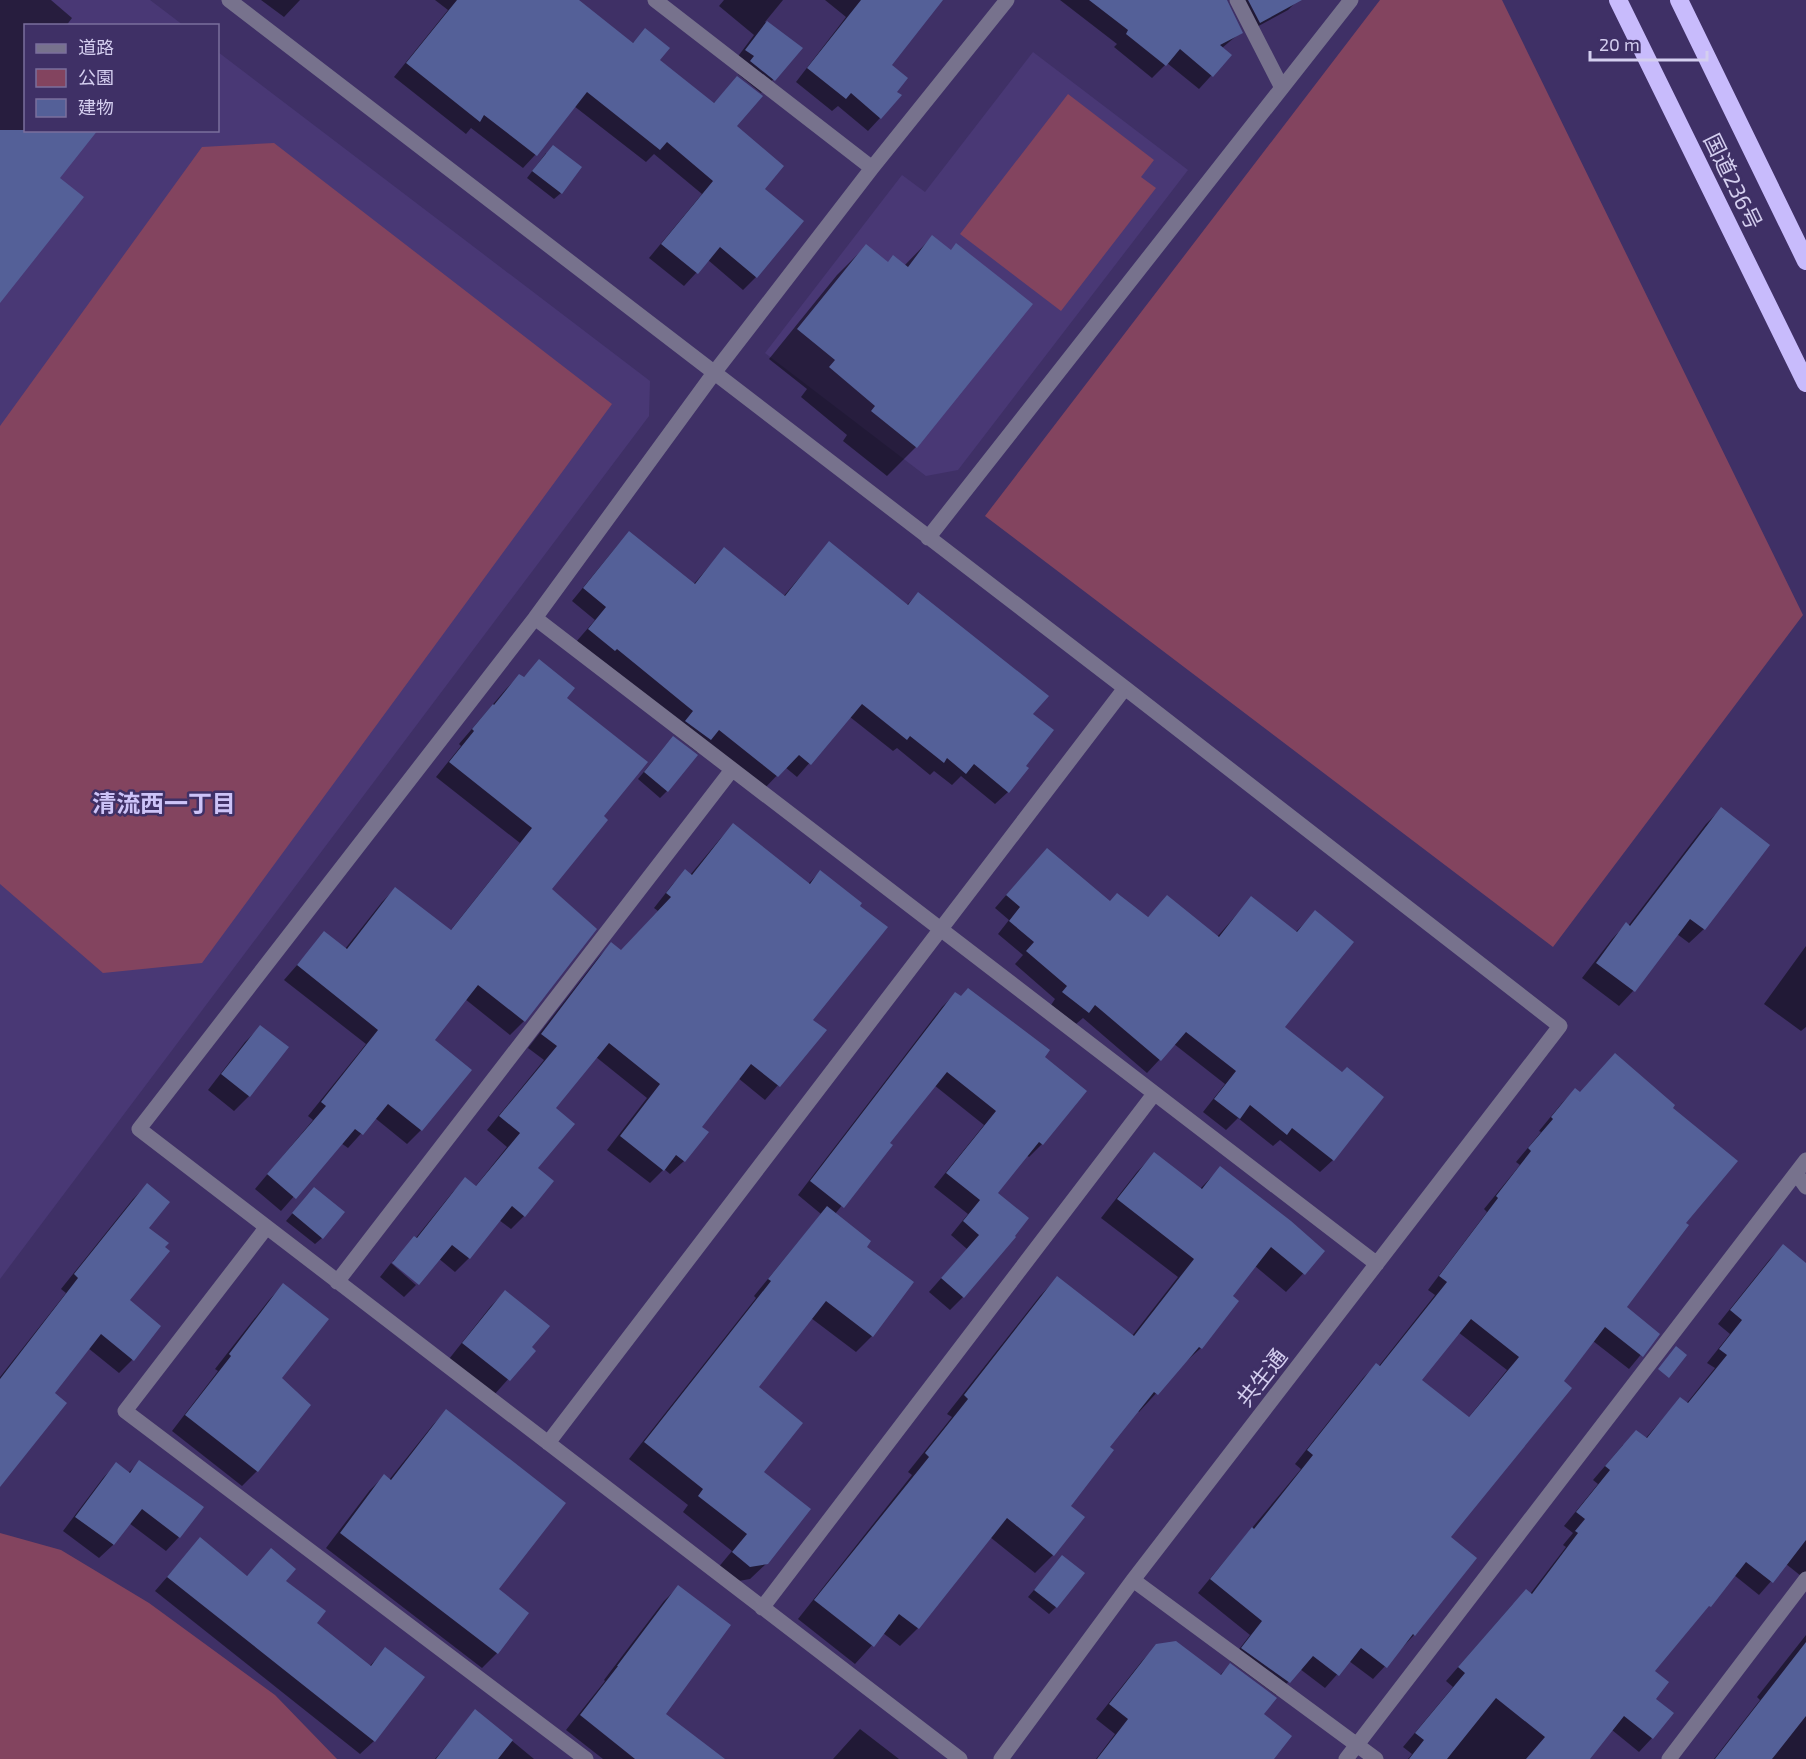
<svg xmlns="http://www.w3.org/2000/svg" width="1806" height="1759" font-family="'Exo 2','Noto Sans JP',sans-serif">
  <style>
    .built { fill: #493875 }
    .green { fill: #83445f }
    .shadow { fill: #0007; fill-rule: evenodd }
    .building { fill: #546098; fill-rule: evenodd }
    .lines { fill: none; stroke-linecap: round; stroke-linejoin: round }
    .minor { stroke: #77728d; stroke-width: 15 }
    .highway { stroke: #c8bbfc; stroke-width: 18 }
    .labels { text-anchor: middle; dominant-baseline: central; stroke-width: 5; stroke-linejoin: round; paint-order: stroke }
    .street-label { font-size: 22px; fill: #d4ceef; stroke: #3f3066 }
    .neighbourhood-label { font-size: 24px; font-weight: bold; fill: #cdc3f7; stroke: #3f3066 }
  </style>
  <rect width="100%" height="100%" fill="#3f3066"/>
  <path class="built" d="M 0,0 L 150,0 L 183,25 L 26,26 L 26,130 L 218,130 L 218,52 L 650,381 L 649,416 L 0,1279 Z
    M 1033,52 L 1188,170 L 958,470 L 926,476 L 765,353 L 902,175 L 925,192 Z"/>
  <path class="green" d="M 1380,0 L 1502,0 L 1803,615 L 1553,947 L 985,516 Z
    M 1068,94 L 1154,160 L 1141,177 L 1156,188 L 1061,311 L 960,234 Z
    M 274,143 L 612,404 L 202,963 L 103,973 L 0,884 L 0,426 L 202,147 Z
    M 0,1533 L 61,1550 L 149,1603 L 275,1695 L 337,1759 L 0,1759 Z"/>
  <path class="shadow" d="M 0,0 L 51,0 L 72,18 L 66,26 L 26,26 L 26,130 L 58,178 L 0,300 Z
    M 261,0 L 300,0 L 284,17 Z
    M 435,0 L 577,0 L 632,44 L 645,30 L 658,60 L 713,104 L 737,78 L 734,127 L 763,190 L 756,277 L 743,290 L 708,260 L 684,286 L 649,258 L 702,194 L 654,154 L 646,162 L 574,106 L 535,155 L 523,168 L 471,128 L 466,134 L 394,77 L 448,10 Z
    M 724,0 L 783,0 L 765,22 L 801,48 L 761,93 L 738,74 L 742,70 L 733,63 L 754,35 L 719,6 Z
    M 825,0 L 941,0 L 890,66 L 880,118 L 868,131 L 838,106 L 832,111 L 796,82 L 846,17 Z
    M 1060,0 L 1200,0 L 1241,32 L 1222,48 L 1230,55 L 1199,89 L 1167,63 L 1152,78 L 1114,47 L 1117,44 Z
    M 1245,0 L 1294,0 L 1295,3 L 1288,10 L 1253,29 Z
    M 546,153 L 561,193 L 554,199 L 527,178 Z
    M 932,237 L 950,251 L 916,447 L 887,476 L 843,441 L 847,435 L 801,397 L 807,389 L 769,359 L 837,275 L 866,246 L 888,263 L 904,266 Z
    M 629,533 L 693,585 L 724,549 L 783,597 L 829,543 L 907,605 L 918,594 L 1031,714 L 1024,766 L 1008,792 L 995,804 L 961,776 L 952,785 L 934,771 L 930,775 L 897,748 L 893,751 L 850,717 L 797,777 L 785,767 L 764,789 L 707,742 L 697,752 L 674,734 L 682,724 L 603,661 L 601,663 L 576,642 L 595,620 L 572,601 L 617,546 Z
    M 539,661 L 565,698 L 602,816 L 550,890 L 524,1021 L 510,1035 L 465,999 L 433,1040 L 421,1130 L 407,1144 L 375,1118 L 348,1148 L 341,1143 L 281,1211 L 255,1189 L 313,1120 L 308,1116 L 366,1044 L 284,980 L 325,933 L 345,949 L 382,902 L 395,889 L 450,931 L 520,843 L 436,777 L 461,746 L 459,744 L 506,689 L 519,676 L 523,678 Z
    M 666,745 L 667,791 L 660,798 L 638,779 Z
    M 1721,809 L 1704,929 L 1689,943 L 1677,934 L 1633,991 L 1619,1006 L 1582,978 L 1612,939 L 1626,924 L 1628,926 L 1706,824 Z
    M 733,825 L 808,884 L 820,872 L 811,1020 L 825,1031 L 765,1100 L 738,1078 L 700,1127 L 684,1161 L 670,1174 L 664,1169 L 650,1183 L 607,1150 L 647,1098 L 596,1057 L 553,1108 L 524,1216 L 511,1229 L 499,1220 L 469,1258 L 455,1272 L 438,1258 L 418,1282 L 393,1261 L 415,1239 L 452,1193 L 465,1179 L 475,1187 L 507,1147 L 487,1130 L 544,1060 L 528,1048 L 598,958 L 611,944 L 620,952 L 658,911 L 654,908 L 672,885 L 685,871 L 690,875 L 720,839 Z
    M 1035,862 L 1109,903 L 1147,918 L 1167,897 L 1217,937 L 1251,898 L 1295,933 L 1315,912 L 1283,1027 L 1333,1160 L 1320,1172 L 1280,1140 L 1273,1146 L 1238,1118 L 1226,1130 L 1203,1112 L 1225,1084 L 1174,1044 L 1147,1073 L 1083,1018 L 1076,1024 L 1051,1005 L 1055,999 L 1015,964 L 1023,955 L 998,934 L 1009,920 L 995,908 Z
    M 1806,946 L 1806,1027 L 1801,1031 L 1764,1004 Z
    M 955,994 L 1043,1057 L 1042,1144 L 1029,1157 L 1026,1155 L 996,1193 L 963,1297 L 950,1310 L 929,1292 L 967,1249 L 951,1235 L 968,1214 L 934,1187 L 984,1125 L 934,1085 L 888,1143 L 891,1145 L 835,1214 L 864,1247 L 872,1336 L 856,1352 L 811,1318 L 757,1387 L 767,1563 L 750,1579 L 733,1582 L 717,1569 L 732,1551 L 683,1512 L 688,1505 L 629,1459 L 756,1298 L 754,1296 L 821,1214 L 798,1195 L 942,1007 Z
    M 260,1027 L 287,1048 L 249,1096 L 234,1111 L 208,1090 L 245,1042 Z
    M 1575,1090 L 1579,1094 L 1671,1108 L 1684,1224 L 1624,1307 L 1658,1334 L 1629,1369 L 1593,1341 L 1449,1537 L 1475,1558 L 1414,1635 L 1373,1679 L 1349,1661 L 1325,1688 L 1300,1669 L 1276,1695 L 1230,1661 L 1250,1635 L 1198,1593 L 1301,1469 L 1295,1464 L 1363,1378 L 1376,1365 L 1378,1367 L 1435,1295 L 1428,1290 L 1487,1212 L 1484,1209 L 1520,1165 L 1516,1162 L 1541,1132 L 1539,1131 L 1562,1103 ZM 1458,1332 L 1507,1370 L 1468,1418 L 1420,1380 Z
    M 1154,1154 L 1200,1189 L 1220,1168 L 1323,1252 L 1286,1292 L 1255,1266 L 1231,1296 L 1201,1348 L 1182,1365 L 1139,1412 L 1137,1410 L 1108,1447 L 1069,1506 L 1053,1555 L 1035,1573 L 990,1537 L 918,1628 L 900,1646 L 883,1633 L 855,1664 L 798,1619 L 912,1475 L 908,1472 L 952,1417 L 947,1414 L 1040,1296 L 1057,1278 L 1132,1336 L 1178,1277 L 1101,1218 L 1137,1172 Z
    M 147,1185 L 147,1228 L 163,1247 L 128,1301 L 132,1360 L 119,1373 L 88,1348 L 53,1393 L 0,1477 L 0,1377 L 66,1293 L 61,1289 L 133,1199 Z
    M 307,1196 L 322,1238 L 315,1244 L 286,1221 Z
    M 1783,1246 L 1806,1265 L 1806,1580 L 1786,1564 L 1759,1595 L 1734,1575 L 1652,1672 L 1654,1699 L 1672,1713 L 1652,1738 L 1639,1752 L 1612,1730 L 1588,1759 L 1408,1759 L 1412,1754 L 1403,1747 L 1453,1687 L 1446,1681 L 1513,1604 L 1530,1594 L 1566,1547 L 1563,1545 L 1573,1533 L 1564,1526 L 1598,1484 L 1593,1480 L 1623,1445 L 1645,1439 L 1680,1399 L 1686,1404 L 1715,1368 L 1707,1363 L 1730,1334 L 1718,1324 L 1770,1259 Z
    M 391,1263 L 416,1285 L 404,1297 L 380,1277 Z
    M 283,1285 L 257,1471 L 242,1486 L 172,1431 L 218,1371 L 215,1369 L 269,1300 Z
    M 505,1292 L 530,1347 L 533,1351 L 494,1395 L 449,1359 L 491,1306 Z
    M 446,1411 L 497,1590 L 497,1653 L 482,1668 L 326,1548 L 370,1490 L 384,1476 L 389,1480 L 432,1426 Z
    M 140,1462 L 179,1537 L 166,1551 L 129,1523 L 113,1545 L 99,1558 L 63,1531 L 103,1478 L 116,1464 L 128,1473 Z
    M 200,1539 L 246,1577 L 271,1550 L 284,1581 L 315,1624 L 369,1667 L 385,1649 L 374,1741 L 360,1754 L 155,1591 Z
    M 1062,1557 L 1056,1607 L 1049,1614 L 1028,1597 Z
    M 678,1587 L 664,1714 L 722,1759 L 603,1759 L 566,1730 L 605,1681 L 604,1680 L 664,1601 Z
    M 1806,1635 L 1806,1759 L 1714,1759 L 1760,1700 L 1757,1697 Z
    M 1157,1646 L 1219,1676 L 1230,1665 L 1261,1714 L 1272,1759 L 1096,1759 L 1115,1734 L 1096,1719 L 1142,1661 Z
    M 476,1711 L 534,1759 L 435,1759 Z
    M 860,1729 L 899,1759 L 833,1759 Z"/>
  <path class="building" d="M 457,0 L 579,0 L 633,43 L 645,28 L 670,48 L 660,60 L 714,103 L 737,76 L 763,96 L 737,126 L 784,166 L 765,189 L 804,221 L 757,278 L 720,247 L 698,274 L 661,244 L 713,181 L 667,142 L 660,150 L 587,92 L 537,156 L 484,115 L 480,122 L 406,63 Z
    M 861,0 L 943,0 L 892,65 L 908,78 L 897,92 L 902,95 L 881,119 L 851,93 L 846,99 L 807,68 Z
    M 1089,0 L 1227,0 L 1243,33 L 1220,45 L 1232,55 L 1213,77 L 1180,49 L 1166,66 L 1126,34 L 1128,30 Z
    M 1248,0 L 1302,0 L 1260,23 Z
    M 767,21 L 803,48 L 775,81 L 750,61 L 754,56 L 745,50 Z
    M 0,130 L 98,130 L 60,178 L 84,197 L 0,303 Z
    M 553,145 L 582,167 L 562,194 L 532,171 Z
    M 932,235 L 951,250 L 956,243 L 1033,304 L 917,448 L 871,411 L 875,406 L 829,367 L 835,360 L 797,329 L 866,244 L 888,262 L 893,255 L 908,267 Z
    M 629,531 L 695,584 L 724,547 L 785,596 L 829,541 L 908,605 L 918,592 L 1049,696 L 1033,714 L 1054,730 L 1026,766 L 1029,768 L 1009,793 L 974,764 L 966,774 L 947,758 L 944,763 L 910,736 L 907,740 L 862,704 L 811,765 L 799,755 L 778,777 L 719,730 L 711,740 L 685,721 L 693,711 L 617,649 L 615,651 L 588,629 L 606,607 L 583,588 Z
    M 539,659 L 575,688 L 567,698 L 648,762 L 604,816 L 608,820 L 552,889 L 597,929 L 525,1022 L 478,985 L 435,1040 L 472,1070 L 422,1131 L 388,1104 L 363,1135 L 355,1129 L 296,1199 L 267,1174 L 326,1106 L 321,1102 L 378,1030 L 297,965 L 324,931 L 347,949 L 395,887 L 451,930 L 532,828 L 449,762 L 474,731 L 472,729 L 493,704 L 494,705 L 519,674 L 524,677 Z
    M 673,736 L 698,755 L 668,792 L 644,772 Z
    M 1721,807 L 1770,845 L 1705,930 L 1690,919 L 1635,992 L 1596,963 L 1626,922 L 1630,926 Z
    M 733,823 L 810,884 L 820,870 L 862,903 L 860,906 L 888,927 L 813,1020 L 827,1030 L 780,1087 L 751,1064 L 702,1127 L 709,1132 L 685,1162 L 676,1155 L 664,1171 L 620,1136 L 660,1084 L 609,1043 L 556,1108 L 575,1124 L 538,1168 L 554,1181 L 525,1217 L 512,1206 L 470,1259 L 452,1245 L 419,1285 L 392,1263 L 414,1236 L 417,1238 L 465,1177 L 476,1186 L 520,1133 L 499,1116 L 557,1046 L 541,1034 L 611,942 L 621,950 L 671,897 L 666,893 L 685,869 L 692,875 Z
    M 1047,848 L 1110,901 L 1117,893 L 1148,917 L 1167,895 L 1219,937 L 1251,896 L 1297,932 L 1315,910 L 1354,942 L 1285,1027 L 1342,1072 L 1347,1067 L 1384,1097 L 1334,1161 L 1292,1128 L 1287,1135 L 1250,1105 L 1240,1119 L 1214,1099 L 1236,1071 L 1186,1032 L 1161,1061 L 1095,1005 L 1089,1013 L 1062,992 L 1067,986 L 1026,951 L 1034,942 L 1009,921 L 1020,907 L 1006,895 Z
    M 968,988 L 1050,1050 L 1045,1057 L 1087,1091 L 1043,1145 L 1039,1142 L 998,1193 L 1029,1218 L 1015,1236 L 1016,1237 L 964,1298 L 941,1278 L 979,1235 L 963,1221 L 980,1200 L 946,1173 L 996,1111 L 947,1072 L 890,1143 L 893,1145 L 844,1208 L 810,1181 L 955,992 L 961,996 Z
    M 260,1025 L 289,1047 L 250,1097 L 221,1074 Z
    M 1615,1053 L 1675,1105 L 1673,1108 L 1738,1161 L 1686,1223 L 1689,1225 L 1627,1307 L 1660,1334 L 1643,1357 L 1605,1327 L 1564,1381 L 1572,1388 L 1451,1537 L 1477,1558 L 1415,1636 L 1413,1634 L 1387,1668 L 1361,1648 L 1339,1676 L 1313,1656 L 1290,1683 L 1241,1648 L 1262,1621 L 1210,1579 L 1252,1527 L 1254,1529 L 1313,1455 L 1307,1450 L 1376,1363 L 1380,1366 L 1447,1282 L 1439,1276 L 1498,1198 L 1496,1196 L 1531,1151 L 1528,1148 L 1553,1119 L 1551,1117 L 1575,1088 L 1580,1092 ZM 1471,1319 L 1519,1357 L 1469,1417 L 1422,1380 Z
    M 1154,1152 L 1202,1189 L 1220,1166 L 1291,1221 L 1325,1251 L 1305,1275 L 1271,1247 L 1233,1296 L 1239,1301 L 1202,1349 L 1199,1347 L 1158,1395 L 1154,1392 L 1110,1447 L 1114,1450 L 1071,1506 L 1085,1517 L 1054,1556 L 1007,1518 L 919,1629 L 899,1614 L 874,1647 L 814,1600 L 929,1457 L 925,1453 L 968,1399 L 964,1395 L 1057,1276 L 1134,1336 L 1194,1259 L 1117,1199 Z
    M 147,1183 L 170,1202 L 149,1228 L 169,1243 L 165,1247 L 170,1251 L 130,1300 L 161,1326 L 134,1361 L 101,1334 L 55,1393 L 67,1403 L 0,1487 L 0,1379 L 78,1278 L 74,1274 Z
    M 314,1187 L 345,1212 L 323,1239 L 292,1213 Z
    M 827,1206 L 871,1241 L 867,1247 L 914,1282 L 873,1337 L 826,1301 L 759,1387 L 803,1423 L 764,1472 L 811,1509 L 768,1564 L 750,1567 L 732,1552 L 747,1534 L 698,1496 L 703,1489 L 644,1442 L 771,1281 L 768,1279 Z
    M 1783,1244 L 1806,1263 L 1806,1540 L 1773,1583 L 1746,1562 L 1711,1607 L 1709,1606 L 1655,1671 L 1669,1682 L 1656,1699 L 1674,1713 L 1653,1739 L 1624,1716 L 1590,1759 L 1526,1759 L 1545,1737 L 1496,1698 L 1447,1759 L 1409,1759 L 1424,1740 L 1415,1733 L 1465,1673 L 1458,1667 L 1526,1589 L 1532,1594 L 1578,1533 L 1575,1531 L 1585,1519 L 1576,1512 L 1610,1470 L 1605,1466 L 1636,1430 L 1647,1438 L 1680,1397 L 1688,1403 L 1727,1355 L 1719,1349 L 1742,1320 L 1730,1310 Z
    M 283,1283 L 329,1319 L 282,1378 L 311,1405 L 258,1472 L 185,1415 L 231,1356 L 229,1354 Z
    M 505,1290 L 550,1326 L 532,1347 L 536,1351 L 510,1381 L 462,1343 Z
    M 1676,1346 L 1687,1355 L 1669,1378 L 1658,1369 Z
    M 446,1409 L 566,1503 L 499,1589 L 529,1613 L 498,1654 L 340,1533 L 384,1474 L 391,1480 Z
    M 139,1460 L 204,1507 L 180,1538 L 142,1509 L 114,1545 L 75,1517 L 116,1462 L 130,1473 Z
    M 200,1537 L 247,1576 L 271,1548 L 296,1569 L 286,1581 L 326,1611 L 317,1623 L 371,1666 L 385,1647 L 425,1677 L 375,1742 L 167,1577 Z
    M 1062,1555 L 1085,1573 L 1057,1608 L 1034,1590 Z
    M 678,1585 L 731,1625 L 666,1714 L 725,1759 L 635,1759 L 580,1715 L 618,1666 L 617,1666 Z
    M 1176,1641 L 1221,1675 L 1230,1663 L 1277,1698 L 1264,1714 L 1292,1736 L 1274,1759 L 1097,1759 L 1128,1719 L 1109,1704 L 1156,1644 Z
    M 1806,1642 L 1806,1716 L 1772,1759 L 1715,1759 Z
    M 475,1709 L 513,1740 L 498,1759 L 436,1759 Z"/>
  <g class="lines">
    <path class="minor" d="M 229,0 L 1125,688 L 1560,1026 L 1133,1580 L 1001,1759
      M 655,0 L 872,168
      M 1237,0 L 1282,88
      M 928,538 L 1351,0
      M 535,618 L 1377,1264
      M 1796,1173 L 1806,1187
      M 266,1228 L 125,1411 L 586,1759
      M 337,1282 L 731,771
      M 548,1443 L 1125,688
      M 1133,1580 L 1376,1759
      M 762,1608 L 1154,1094
      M 960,1759 L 139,1129 L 535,618 L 714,373 L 872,168 L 1007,0
      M 1346,1759 L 1806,1160
      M 1669,1759 L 1806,1579"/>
    <path class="highway" d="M 1618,0 L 1806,383
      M 1679,0 L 1806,261"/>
  </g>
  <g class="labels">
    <g class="street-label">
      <text transform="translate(1734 181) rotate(64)">国道236号</text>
      <text transform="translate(1261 1377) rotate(-52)">共生通</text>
    </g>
    <g class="neighbourhood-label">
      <text x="164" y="802">清流西一丁目</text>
    </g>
  </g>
  <rect x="24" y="24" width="195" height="108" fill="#3f3066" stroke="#7b6f9d" stroke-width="1.5"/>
  <rect x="36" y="44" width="30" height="9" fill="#77728d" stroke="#7b6f9d" stroke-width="1.5"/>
  <text x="78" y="54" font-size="18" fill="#d4ceef">道路</text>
  <rect x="36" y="69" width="30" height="18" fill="#83445f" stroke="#7b6f9d" stroke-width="1.5"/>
  <text x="78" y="84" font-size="18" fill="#d4ceef">公園</text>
  <rect x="36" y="99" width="30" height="18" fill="#546098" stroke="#7b6f9d" stroke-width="1.5"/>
  <text x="78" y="114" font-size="18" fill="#d4ceef">建物</text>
  <path d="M1590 51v9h117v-9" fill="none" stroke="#d4ceef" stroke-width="3"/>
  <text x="1599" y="51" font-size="18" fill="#d4ceef" stroke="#3f3066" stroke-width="4.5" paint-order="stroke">20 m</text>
</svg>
